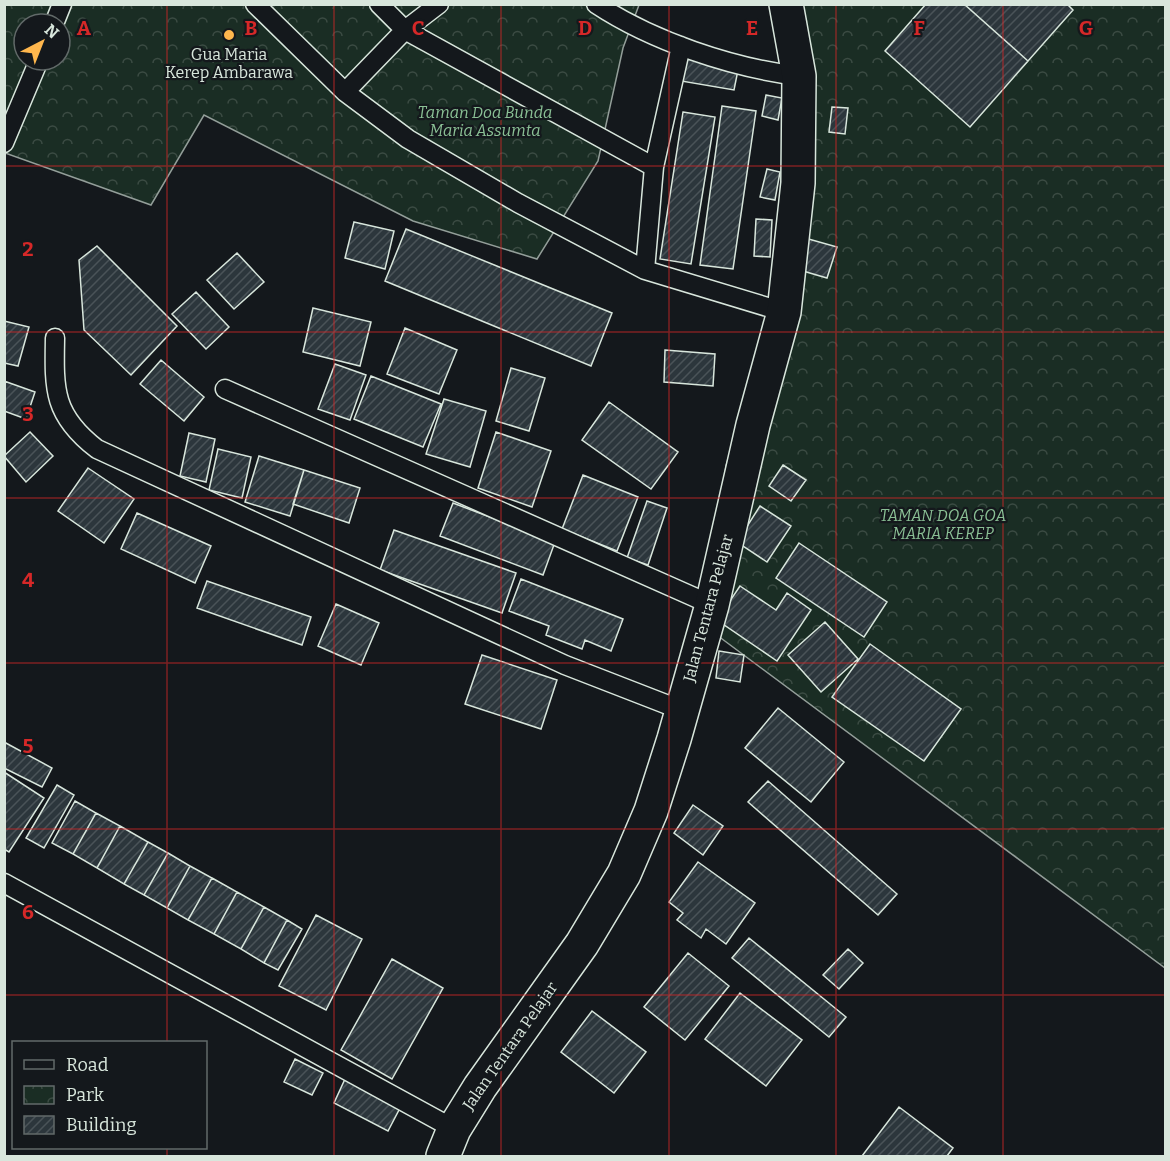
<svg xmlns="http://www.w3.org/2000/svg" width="1170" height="1161" font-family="Bitter,serif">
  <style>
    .park { fill: url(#park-crowns); stroke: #939e99; stroke-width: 1.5; fill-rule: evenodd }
    .building { fill: url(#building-hatch); stroke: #d8e6dc; stroke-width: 1.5 }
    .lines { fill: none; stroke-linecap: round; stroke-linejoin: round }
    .service-casing { stroke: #d8e6dc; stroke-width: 21 }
    .minor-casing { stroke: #d8e6dc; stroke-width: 36 }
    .service { stroke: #14181c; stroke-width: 18 }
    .minor { stroke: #14181c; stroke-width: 33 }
    .grid { fill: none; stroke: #d62828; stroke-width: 1.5; stroke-opacity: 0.55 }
    .poi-dot { fill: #ffb74d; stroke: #14181c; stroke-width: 2 }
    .labels { text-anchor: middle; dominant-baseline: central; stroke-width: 4.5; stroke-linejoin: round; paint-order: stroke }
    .poi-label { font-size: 16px; fill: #d8e6dc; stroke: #14181c }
    .park-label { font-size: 16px; font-style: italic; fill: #8ac095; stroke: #14181c }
    .street-label { font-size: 16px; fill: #d8e6dc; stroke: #14181c }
    .grid-label { font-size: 20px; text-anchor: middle; font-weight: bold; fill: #d62828; stroke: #14181c; stroke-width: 4.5; stroke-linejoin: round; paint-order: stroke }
  </style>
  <defs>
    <pattern id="park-crowns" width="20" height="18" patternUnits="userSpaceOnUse" patternTransform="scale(1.5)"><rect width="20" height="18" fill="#1a2d24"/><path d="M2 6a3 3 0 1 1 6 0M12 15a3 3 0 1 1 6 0" fill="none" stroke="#3b4b43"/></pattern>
    <pattern id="building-hatch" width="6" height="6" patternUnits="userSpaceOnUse" patternTransform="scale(1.5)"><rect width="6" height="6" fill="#2c363c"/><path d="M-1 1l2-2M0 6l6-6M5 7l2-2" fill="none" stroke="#4a5358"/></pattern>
  </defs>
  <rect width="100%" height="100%" fill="#14181c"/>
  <path class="park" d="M 5,5 L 639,5 L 623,48 L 598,161 L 537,259 L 413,221 L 204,115 L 151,205 L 5,153 ZM 24,24 L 60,24 L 60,60 L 24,60 Z
    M 783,5 L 1165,5 L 1165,968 L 706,627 L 726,466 L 770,324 L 791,83 Z"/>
  <path class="building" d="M 926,4 L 964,4 L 1028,61 L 970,127 L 885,51 Z
    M 964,4 L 1067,4 L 1073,10 L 1028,61 Z
    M 686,56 L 739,65 L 734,90 L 681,81 Z
    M 766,95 L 782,98 L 778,120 L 762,116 Z
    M 722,106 L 756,111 L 733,269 L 700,265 Z
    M 832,107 L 848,108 L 845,134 L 829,132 Z
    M 683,112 L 715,117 L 691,264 L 660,259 Z
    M 767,169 L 780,172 L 775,200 L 760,197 Z
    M 756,219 L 772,220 L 770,257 L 754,256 Z
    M 354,222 L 394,231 L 385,269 L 345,258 Z
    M 406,229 L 612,313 L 591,366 L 385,281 Z
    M 805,238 L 837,247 L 827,278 L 796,269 Z
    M 97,246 L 177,326 L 131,375 L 84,330 L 79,260 Z
    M 237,253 L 264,282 L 234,309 L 207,280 Z
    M 196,292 L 229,327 L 206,349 L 172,314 Z
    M 313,308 L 371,322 L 360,366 L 303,352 Z
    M 4,321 L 29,327 L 18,366 L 4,363 Z
    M 405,328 L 457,350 L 439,394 L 387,374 Z
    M 665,350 L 715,354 L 713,386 L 664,382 Z
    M 161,360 L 204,397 L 184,421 L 140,384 Z
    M 335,364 L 366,375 L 350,420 L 318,409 Z
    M 511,368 L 545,378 L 529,431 L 496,421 Z
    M 371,376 L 441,404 L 423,447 L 354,419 Z
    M 4,381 L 35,392 L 26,419 L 4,411 Z
    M 444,399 L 486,411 L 470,467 L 426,454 Z
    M 609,402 L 678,452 L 651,489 L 582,440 Z
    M 30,432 L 53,456 L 26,482 L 4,456 Z
    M 496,432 L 551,451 L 532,507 L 478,488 Z
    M 189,433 L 215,439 L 206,482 L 180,476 Z
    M 218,449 L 251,457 L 242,498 L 209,490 Z
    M 259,456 L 304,470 L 290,516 L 245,502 Z
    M 783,465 L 806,480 L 791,501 L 769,486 Z
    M 88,468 L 134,499 L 104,543 L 58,511 Z
    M 304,470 L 360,488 L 349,523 L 293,504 Z
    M 583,475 L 638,497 L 617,551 L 562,529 Z
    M 647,501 L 667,508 L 648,565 L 627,558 Z
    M 453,503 L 555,542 L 543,575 L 440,536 Z
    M 760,506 L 791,526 L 767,562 L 737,542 Z
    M 137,513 L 211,546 L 195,583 L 121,549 Z
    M 394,530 L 516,573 L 502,613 L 380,570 Z
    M 799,543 L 887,602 L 864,637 L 776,578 Z
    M 521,579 L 623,619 L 611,651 L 585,640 L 582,649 L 546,635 L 549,626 L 509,611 Z
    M 207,581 L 311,617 L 302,645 L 197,608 Z
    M 740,586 L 776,610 L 787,593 L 811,610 L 777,661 L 717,620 Z
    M 336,604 L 379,623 L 361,665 L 318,646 Z
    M 825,622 L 858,659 L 821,692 L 788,655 Z
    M 870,644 L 961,709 L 924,761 L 832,697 Z
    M 719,651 L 744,655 L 740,682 L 716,678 Z
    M 482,655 L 557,680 L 541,729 L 465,704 Z
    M 778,708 L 844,762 L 811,802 L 745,748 Z
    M 4,742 L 52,768 L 42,787 L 4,768 Z
    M 4,772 L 44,798 L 9,852 L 4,849 Z
    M 768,781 L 897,894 L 878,915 L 748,802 Z
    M 57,785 L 74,795 L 44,848 L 26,838 Z
    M 75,801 L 96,813 L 73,854 L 52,843 Z
    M 693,805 L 723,826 L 703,855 L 674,833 Z
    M 96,813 L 120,826 L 97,868 L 73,854 Z
    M 120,826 L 148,842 L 124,884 L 97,868 Z
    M 148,842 L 168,853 L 144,895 L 124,884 Z
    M 168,853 L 190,866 L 167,908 L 144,895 Z
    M 698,862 L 755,903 L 726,944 L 706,929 L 701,938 L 677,920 L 683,913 L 669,902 Z
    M 190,866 L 212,878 L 188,920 L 167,908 Z
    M 212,878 L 237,892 L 214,934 L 188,920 Z
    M 237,892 L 264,907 L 241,949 L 214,934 Z
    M 264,907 L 287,920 L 264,963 L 241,949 Z
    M 316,915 L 362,939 L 326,1010 L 279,986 Z
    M 287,920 L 302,929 L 278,970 L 264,963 Z
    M 749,938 L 846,1017 L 829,1037 L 732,958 Z
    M 848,949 L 863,963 L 839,989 L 823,975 Z
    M 688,953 L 729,986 L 685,1040 L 644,1007 Z
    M 392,959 L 443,988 L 392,1079 L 341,1050 Z
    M 740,993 L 802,1040 L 766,1086 L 705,1039 Z
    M 592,1011 L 646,1052 L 614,1093 L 561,1052 Z
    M 295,1059 L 323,1073 L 312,1095 L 284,1082 Z
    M 345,1079 L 400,1108 L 388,1131 L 334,1103 Z
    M 899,1107 L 953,1148 L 947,1156 L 862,1156 Z"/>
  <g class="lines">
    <g class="service-casing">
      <path id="service" d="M 255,4 L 345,92 L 408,139 L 518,203 L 645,270 L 784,312
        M 379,4 L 405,30 L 654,167 L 681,46
        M 596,4 C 652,41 732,68 799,76
        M 54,24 L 62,4
        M 345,92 L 405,30 L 439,4
        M 4,143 L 39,60
        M 645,270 L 654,167
        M 55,338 C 54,390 53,415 97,449 L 565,665 L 681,710
        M 225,389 L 712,605
        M 4,883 L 454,1129"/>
    </g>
    <g class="minor-casing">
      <path id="minor" d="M 443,1156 L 454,1129 L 480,1087 L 582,944 L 624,874 L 651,811 L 674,739 L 712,605 L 753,425 L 784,312 L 798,183 L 799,76 L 786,4"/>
    </g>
    <use href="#service" class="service"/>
    <use href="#minor" class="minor"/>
  </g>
  <path class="grid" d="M 167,4 L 167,1042M 334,4 L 334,1156M 501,4 L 501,1156M 669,4 L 669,1156M 836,4 L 836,1156M 1003,4 L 1003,1156M 4,166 L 1166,166M 4,332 L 1166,332M 4,498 L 1166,498M 4,663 L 1166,663M 4,829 L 1166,829M 4,995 L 1166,995M 167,1148 L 167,1156"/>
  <circle class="poi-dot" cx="229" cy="35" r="6"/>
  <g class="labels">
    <g class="poi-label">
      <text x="229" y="54">Gua Maria<tspan x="229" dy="18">Kerep Ambarawa</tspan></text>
    </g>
    <g class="park-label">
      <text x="485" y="112">Taman Doa Bunda<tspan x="485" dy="18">Maria Assumta</tspan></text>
      <text x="943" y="515">TAMAN DOA GOA<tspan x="943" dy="18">MARIA KEREP</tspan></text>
    </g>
    <g class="street-label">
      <text transform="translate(708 608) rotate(-75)">Jalan Tentara Pelajar</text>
      <text transform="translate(510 1046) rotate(-55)">Jalan Tentara Pelajar</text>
    </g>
  </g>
  <g class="grid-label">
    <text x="84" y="35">A</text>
    <text x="251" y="35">B</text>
    <text x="418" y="35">C</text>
    <text x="585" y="35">D</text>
    <text x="752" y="35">E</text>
    <text x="919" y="35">F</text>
    <text x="1086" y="35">G</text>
    <text x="28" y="256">2</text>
    <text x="28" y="421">3</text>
    <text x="28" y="587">4</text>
    <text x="28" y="753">5</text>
    <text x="28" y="919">6</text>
  </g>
  <rect width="1170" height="1161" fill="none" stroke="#d8e6dc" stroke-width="12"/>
  <rect x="12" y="1041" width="195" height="108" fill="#14181c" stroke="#626a69" stroke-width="1.5"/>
  <rect x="24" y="1060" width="30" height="9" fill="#14181c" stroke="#626a69" stroke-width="1.5"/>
  <text x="66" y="1071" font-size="18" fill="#d8e6dc">Road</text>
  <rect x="24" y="1086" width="30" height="18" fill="url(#park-crowns)" stroke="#626a69" stroke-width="1.5"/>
  <text x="66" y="1101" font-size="18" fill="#d8e6dc">Park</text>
  <rect x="24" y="1116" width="30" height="18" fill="url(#building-hatch)" stroke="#626a69" stroke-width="1.5"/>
  <text x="66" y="1131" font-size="18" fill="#d8e6dc">Building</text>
  <g transform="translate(42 42) rotate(42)"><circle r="28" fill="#14181c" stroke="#626a69" stroke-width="1.5"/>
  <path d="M0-4.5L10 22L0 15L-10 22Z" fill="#ffb74d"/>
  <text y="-9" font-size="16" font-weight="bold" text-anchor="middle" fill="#d8e6dc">N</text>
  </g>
</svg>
